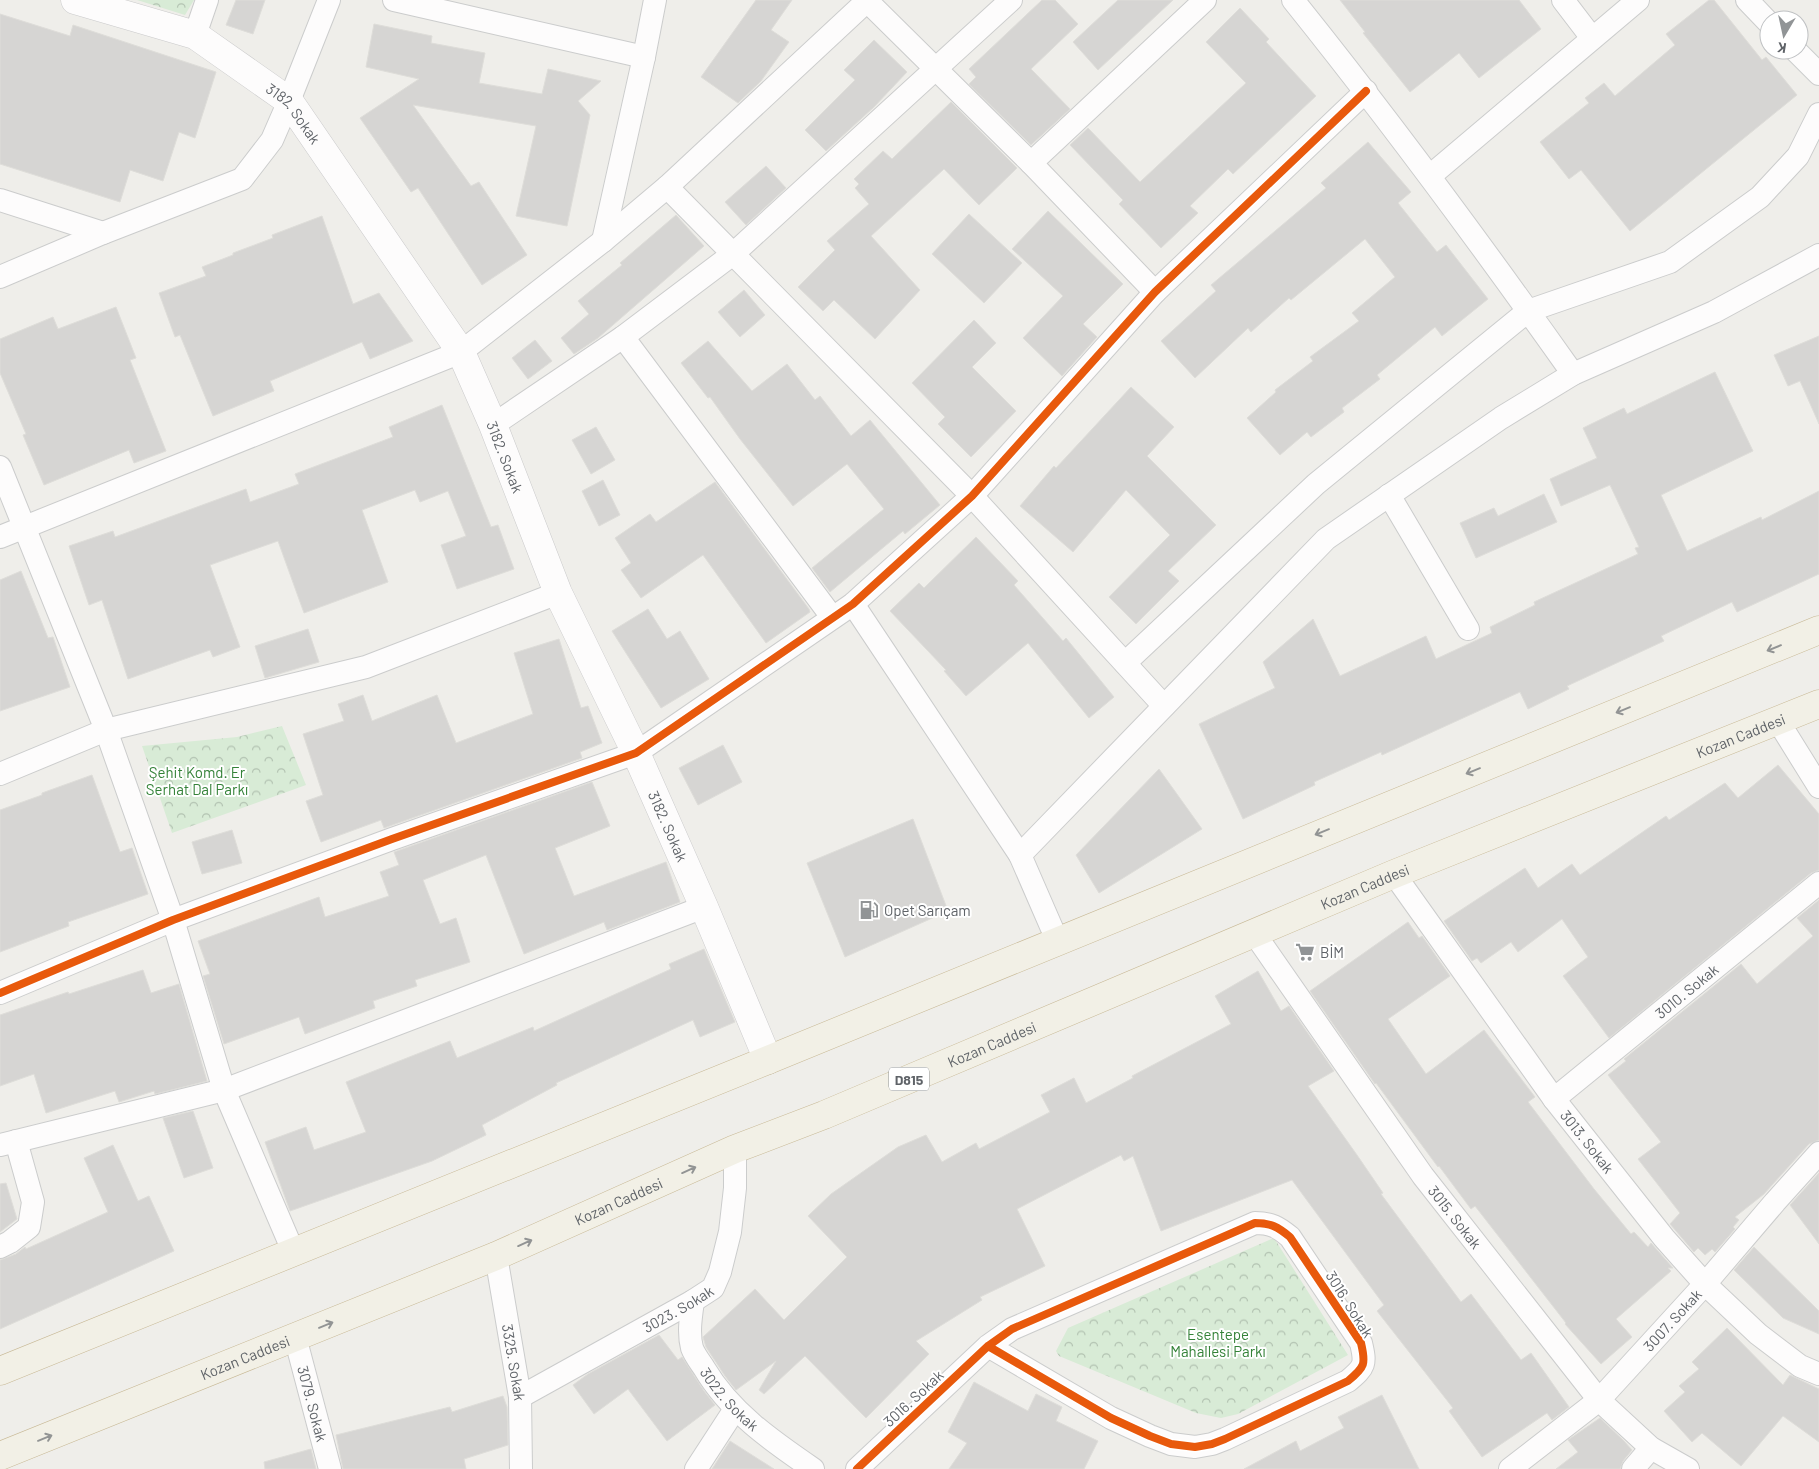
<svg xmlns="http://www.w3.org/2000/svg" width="1819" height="1469" font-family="Barlow,sans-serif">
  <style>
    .park { fill: url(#park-crowns) }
    .building { fill: #d6d5d3; stroke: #deddd9 }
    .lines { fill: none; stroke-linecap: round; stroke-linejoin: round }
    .minor-casing { stroke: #cbcccc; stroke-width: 24 }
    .secondary-casing { stroke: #cacacb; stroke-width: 29 }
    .trunk-casing { stroke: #c8b996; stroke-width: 29 }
    .minor { stroke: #fdfcfc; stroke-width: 22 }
    .secondary { stroke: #fdfcfc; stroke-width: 28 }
    .trunk { stroke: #f2f0e6; stroke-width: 28 }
    .cycleway-casing { stroke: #fff; stroke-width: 11 }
    .cycleway { stroke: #e8590c; stroke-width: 8 }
    .oneway { stroke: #929494 }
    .labels { text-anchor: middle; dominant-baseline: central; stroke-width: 4; stroke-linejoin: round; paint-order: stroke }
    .shield { fill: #fff; stroke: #8f9295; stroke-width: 1 }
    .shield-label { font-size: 14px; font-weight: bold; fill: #5f6368 }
    .street-label { font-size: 15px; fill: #5f6368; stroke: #fff }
    .park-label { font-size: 15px; fill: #348238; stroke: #fff }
    .poi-label { font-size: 15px; fill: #5f6368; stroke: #fff; text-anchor: start }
  </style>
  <defs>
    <pattern id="park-crowns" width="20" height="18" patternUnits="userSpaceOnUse" patternTransform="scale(1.25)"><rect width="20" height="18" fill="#d8ebd6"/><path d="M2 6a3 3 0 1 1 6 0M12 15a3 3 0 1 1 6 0" fill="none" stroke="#b2c2b1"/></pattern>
  </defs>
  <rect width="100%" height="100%" fill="#efeeea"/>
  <path class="park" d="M 137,0 L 194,0 L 185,15 Z
    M 282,726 L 306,785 L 172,833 L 142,746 L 237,737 Z
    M 1274,1238 L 1348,1355 L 1238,1414 L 1221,1418 L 1196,1413 L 1059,1356 L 1056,1351 L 1068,1328 Z"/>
  <path class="building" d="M 236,0 L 265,0 L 253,34 L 226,25 Z
    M 756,0 L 792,0 L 771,30 L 789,42 L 761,81 L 738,103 L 701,77 Z
    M 1042,0 L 1055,0 L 1078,24 L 1031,69 L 1070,109 L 1031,145 L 969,84 L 976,77 L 969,69 Z
    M 1118,0 L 1173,0 L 1098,70 L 1073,42 Z
    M 1340,0 L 1519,0 L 1541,29 L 1479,78 L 1459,53 L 1410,92 L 1363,33 L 1365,32 Z
    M 1709,0 L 1714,0 L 1762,60 L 1766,57 L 1797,95 L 1630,231 L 1581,170 L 1569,179 L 1540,142 L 1589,103 L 1585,98 L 1604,83 L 1615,96 L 1675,45 L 1666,34 Z
    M 1240,8 L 1269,39 L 1266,42 L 1316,96 L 1233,174 L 1228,169 L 1190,206 L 1198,213 L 1161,248 L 1119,204 L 1123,200 L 1070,145 L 1088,128 L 1140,182 L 1246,83 L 1206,42 Z
    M 0,14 L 70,36 L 73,25 L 216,72 L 195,138 L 179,132 L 163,181 L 130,170 L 120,202 L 0,164 Z
    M 374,24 L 432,36 L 431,43 L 485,53 L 479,83 L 542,94 L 548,69 L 601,81 L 578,101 L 590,115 L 567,226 L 516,216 L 536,126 L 413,105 L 471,186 L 479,182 L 527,255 L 482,285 L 418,188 L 411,192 L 360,118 L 419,79 L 366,67 Z
    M 874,40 L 907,72 L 874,107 L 826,151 L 805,130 L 855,80 L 844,70 Z
    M 951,102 L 1017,168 L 979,205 L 944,169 L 871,236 L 920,290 L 875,339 L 834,300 L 823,311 L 798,287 L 835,250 L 827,241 L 869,204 L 855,188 L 859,184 L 854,179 L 883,151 L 892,159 Z
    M 1368,142 L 1411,192 L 1398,203 L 1437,252 L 1446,245 L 1488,299 L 1442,336 L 1435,327 L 1377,375 L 1380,379 L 1342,408 L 1344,412 L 1311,437 L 1307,432 L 1280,455 L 1247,418 L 1276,392 L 1275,390 L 1313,361 L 1310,357 L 1359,321 L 1352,313 L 1395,277 L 1365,239 L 1291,300 L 1289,298 L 1251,332 L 1248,328 L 1195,378 L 1161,341 L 1216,291 L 1211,285 L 1326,188 L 1321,183 Z
    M 766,166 L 786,188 L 746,225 L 725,202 Z
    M 1048,211 L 1123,284 L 1083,324 L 1097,337 L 1062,376 L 1023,338 L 1063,296 L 1012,249 Z
    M 969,214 L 1022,263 L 984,303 L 932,254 Z
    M 676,215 L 704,246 L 598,338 L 574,354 L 561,338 L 589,314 L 578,301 L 622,265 L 620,263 Z
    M 322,216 L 353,304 L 379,293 L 413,341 L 370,359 L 362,342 L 270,381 L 274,391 L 213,416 L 180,335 L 175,337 L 159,293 L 206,276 L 202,267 L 233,255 L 233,253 L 273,238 L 272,235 Z
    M 744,290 L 765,315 L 740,337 L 718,312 Z
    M 116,307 L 136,358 L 130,360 L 166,451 L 134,463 L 129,450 L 44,485 L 23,435 L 26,434 L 0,373 L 0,339 L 53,317 L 58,329 Z
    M 974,320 L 996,343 L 972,367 L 1016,411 L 971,457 L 938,424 L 945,417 L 912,383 Z
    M 1819,336 L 1819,424 L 1800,381 L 1788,386 L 1774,355 Z
    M 535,340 L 552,361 L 528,379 L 512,358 Z
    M 708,341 L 752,391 L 787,364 L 815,400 L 820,396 L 851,436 L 870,420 L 940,505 L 905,534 L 903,531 L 830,592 L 812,568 L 884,509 L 847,464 L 793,506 L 740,439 L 710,397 L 708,398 L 681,363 Z
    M 1715,372 L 1753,451 L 1661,495 L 1687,551 L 1761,517 L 1762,520 L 1819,491 L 1819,574 L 1737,612 L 1732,602 L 1661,636 L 1664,641 L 1567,686 L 1569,689 L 1528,709 L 1520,692 L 1382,755 L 1381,752 L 1314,782 L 1315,785 L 1243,819 L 1199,724 L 1275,688 L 1263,662 L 1313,619 L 1340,676 L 1426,636 L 1436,659 L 1492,633 L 1490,627 L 1535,605 L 1534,602 L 1638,554 L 1635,548 L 1639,547 L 1610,485 L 1561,506 L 1550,479 L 1597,458 L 1583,428 L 1624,408 L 1627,414 Z
    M 1131,387 L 1174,427 L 1147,456 L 1216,525 L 1168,571 L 1179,581 L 1136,624 L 1109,597 L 1170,535 L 1126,490 L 1073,552 L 1020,506 L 1054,466 L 1056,468 Z
    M 442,405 L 491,527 L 498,525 L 514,569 L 457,589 L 441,545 L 466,536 L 448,491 L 420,502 L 415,490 L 362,510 L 388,582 L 304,613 L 278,541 L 210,565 L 240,647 L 213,657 L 210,650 L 128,679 L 102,600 L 89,605 L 69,546 L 113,531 L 115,537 L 246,489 L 250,502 L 299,484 L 295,474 L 393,437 L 389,427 Z
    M 596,427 L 615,460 L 591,474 L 572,440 Z
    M 603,480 L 620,515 L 599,526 L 582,491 Z
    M 715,482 L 809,609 L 810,612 L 766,643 L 703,555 L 641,598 L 621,570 L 631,563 L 615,538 L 650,514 L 656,522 Z
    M 1544,494 L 1557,522 L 1476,558 L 1460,523 L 1494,508 L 1498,516 Z
    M 976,537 L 1018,581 L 1014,585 L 1063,641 L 1066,638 L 1114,697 L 1089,718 L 1028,643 L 966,696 L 944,671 L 946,670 L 890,611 L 919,583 L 924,588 Z
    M 21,571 L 48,638 L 53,637 L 70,687 L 0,711 L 0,580 Z
    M 648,609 L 667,639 L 680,631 L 709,679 L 661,708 L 612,631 Z
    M 308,629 L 319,662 L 265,678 L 255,646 Z
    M 559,639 L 581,708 L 588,706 L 602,743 L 580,752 L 582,758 L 384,828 L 381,820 L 321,842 L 306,801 L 323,795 L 303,734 L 344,721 L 338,704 L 363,695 L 372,721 L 437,695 L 456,743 L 533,714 L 514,653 Z
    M 723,745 L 742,782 L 698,805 L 679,768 Z
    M 1778,765 L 1819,814 L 1819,870 L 1811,873 L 1609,1038 L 1563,976 L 1588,957 L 1562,919 L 1518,952 L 1511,942 L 1481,963 L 1477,958 L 1472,961 L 1444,921 L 1525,868 L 1538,888 L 1572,864 L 1580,875 L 1666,816 L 1669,820 L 1725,783 L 1738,798 Z
    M 1159,769 L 1202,829 L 1099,893 L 1076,855 Z
    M 92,775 L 120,852 L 132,848 L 148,894 L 68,922 L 69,926 L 0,952 L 0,810 L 42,795 L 42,793 Z
    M 592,782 L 610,826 L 555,848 L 574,896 L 666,862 L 680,902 L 607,930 L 604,922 L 524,954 L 486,855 L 423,880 L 440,924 L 456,918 L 470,962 L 415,980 L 417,986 L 373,1001 L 375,1008 L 305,1034 L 299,1017 L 224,1044 L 203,976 L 210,974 L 198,941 L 319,897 L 325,917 L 389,896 L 380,872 L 399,865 L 394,852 Z
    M 913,819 L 948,911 L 845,957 L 807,863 Z
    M 232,830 L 242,863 L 202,874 L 192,842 Z
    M 1819,900 L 1819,1140 L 1809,1144 L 1764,1194 L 1735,1217 L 1739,1220 L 1733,1227 L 1735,1229 L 1715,1252 L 1712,1249 L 1705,1255 L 1698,1248 L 1694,1252 L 1670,1224 L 1680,1213 L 1638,1159 L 1661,1142 L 1608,1075 L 1626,1061 L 1624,1059 L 1741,964 L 1757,984 L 1813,936 L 1797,918 Z
    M 1408,922 L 1419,938 L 1422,936 L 1450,976 L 1388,1019 L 1426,1074 L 1484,1030 L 1535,1097 L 1528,1102 L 1594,1189 L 1631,1234 L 1634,1232 L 1648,1247 L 1651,1243 L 1673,1268 L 1668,1268 L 1671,1271 L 1616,1319 L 1632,1337 L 1601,1364 L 1565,1324 L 1566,1323 L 1475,1206 L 1471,1209 L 1439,1166 L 1438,1167 L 1376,1083 L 1375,1084 L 1310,991 Z
    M 704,949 L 735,1022 L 700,1037 L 693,1020 L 556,1083 L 557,1085 L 482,1125 L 486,1135 L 432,1161 L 290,1211 L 265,1142 L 306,1127 L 314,1150 L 366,1132 L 346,1082 L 450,1041 L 457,1058 L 533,1027 L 534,1031 L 671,969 L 669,964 Z
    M 143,970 L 151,993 L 179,984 L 207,1081 L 155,1094 L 154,1091 L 119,1102 L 115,1091 L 46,1113 L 34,1074 L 0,1086 L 0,1015 L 68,992 L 69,994 Z
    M 1258,971 L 1281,1011 L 1289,1006 L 1334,1071 L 1308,1086 L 1357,1155 L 1383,1193 L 1381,1194 L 1461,1302 L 1471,1294 L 1521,1360 L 1531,1353 L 1569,1407 L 1552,1420 L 1547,1413 L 1482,1457 L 1449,1411 L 1453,1408 L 1377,1311 L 1384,1305 L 1292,1180 L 1161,1231 L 1133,1156 L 1124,1161 L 1121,1155 L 1017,1209 L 1045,1266 L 980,1297 L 982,1300 L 916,1341 L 929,1354 L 866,1418 L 805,1356 L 764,1394 L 759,1390 L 776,1361 L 736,1390 L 725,1376 L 706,1347 L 703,1337 L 755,1289 L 784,1320 L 847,1257 L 808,1216 L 831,1194 L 898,1147 L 926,1135 L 942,1162 L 976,1143 L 979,1149 L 1050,1112 L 1041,1095 L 1074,1078 L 1086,1103 L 1133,1078 L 1132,1076 L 1231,1024 L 1215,996 Z
    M 193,1111 L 213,1168 L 184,1178 L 163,1118 Z
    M 113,1145 L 138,1201 L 149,1196 L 174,1251 L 0,1329 L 0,1260 L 16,1254 L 25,1247 L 26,1249 L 108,1212 L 84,1158 Z
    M 1819,1173 L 1819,1244 L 1790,1205 Z
    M 6,1183 L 17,1219 L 0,1232 L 0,1184 Z
    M 1754,1247 L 1819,1311 L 1819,1334 L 1783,1318 L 1734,1270 Z
    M 1727,1328 L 1783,1385 L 1790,1375 L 1819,1389 L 1819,1442 L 1783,1416 L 1741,1466 L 1702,1433 L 1692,1442 L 1664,1411 L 1685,1392 L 1679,1386 L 1699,1369 L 1692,1362 Z
    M 659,1335 L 678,1360 L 682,1357 L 704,1391 L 715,1405 L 667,1441 L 628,1389 L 594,1414 L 573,1385 L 588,1374 Z
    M 974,1382 L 1028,1411 L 1036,1394 L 1062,1407 L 1056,1421 L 1098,1441 L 1084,1469 L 949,1469 L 967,1443 L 948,1432 Z
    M 1382,1395 L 1419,1469 L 1244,1469 L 1296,1441 L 1300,1451 L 1344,1428 L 1338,1417 Z
    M 503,1396 L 507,1407 L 508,1445 L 464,1459 L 466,1469 L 343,1469 L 336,1435 L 450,1407 L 452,1412 Z
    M 1600,1418 L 1624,1441 L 1632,1450 L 1623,1461 L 1620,1469 L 1556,1469 L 1578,1452 L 1568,1440 Z
    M 730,1441 L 774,1469 L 712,1469 Z
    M 311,1449 L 316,1469 L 265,1469 L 264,1462 Z"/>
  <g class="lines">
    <g class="minor-casing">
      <g id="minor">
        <path d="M 394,0 L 644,57"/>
        <path d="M 866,0 L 1031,163 L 1155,292"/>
        <path d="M 1293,0 C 1391,122 1483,247 1573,374"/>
        <path d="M 1563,0 L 1592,38"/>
        <path d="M 1747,0 L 1769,23"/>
        <path d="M 195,35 L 207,0"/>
        <path d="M 1795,50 L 1819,74"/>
        <path d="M 1031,163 L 1205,0"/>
        <path d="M 1430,176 L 1638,0"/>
        <path d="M 667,187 L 972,496 L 1164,706"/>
        <path d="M 0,200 L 103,233"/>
        <path d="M 603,241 L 644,57 L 655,0"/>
        <path d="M 0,277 L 103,233 L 242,179 L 272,140 L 289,101 L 329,0"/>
        <path d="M 623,337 L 832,617"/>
        <path d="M 493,425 L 623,337 L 733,254 L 1011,0"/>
        <path d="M 0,467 L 106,730 L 173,920 L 224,1090 L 293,1251"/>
        <path d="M 1389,495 L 1468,629"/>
        <path d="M 0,537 L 461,352 L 603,241 L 667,187 L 868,0"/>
        <path d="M 853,604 L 1020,855 L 1057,940"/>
        <path d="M 1125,663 L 1316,484 L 1528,311 L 1670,262 L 1760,197 L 1798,156 L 1819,114"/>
        <path d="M 1778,721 L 1819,787"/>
        <path d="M 0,774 L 106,730 L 366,667 L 558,593"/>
        <path d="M 1020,855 L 1326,539 L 1501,418 L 1573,374 L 1714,312 L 1819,255"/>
        <path id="s1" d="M 1394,874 L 1554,1099 L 1664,1238 L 1705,1284 L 1758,1334 L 1800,1366 L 1819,1374"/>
        <path id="s2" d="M 1254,933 L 1423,1176 L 1599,1400 L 1651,1448 L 1688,1469"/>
        <path d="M 0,993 L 173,920 L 392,839 L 636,753 L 853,604 L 972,496 L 1155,292 L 1366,91"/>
        <path id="s3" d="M 1554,1099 L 1819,883"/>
        <path d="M 0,1145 L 224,1090 L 704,907"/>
        <path d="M 0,1247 L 10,1242 L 29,1227 L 33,1202 L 16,1141"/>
        <path id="s4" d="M 496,1256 L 520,1397 L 521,1469"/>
        <path id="s5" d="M 693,1301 C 691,1316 688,1333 692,1348 C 694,1354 700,1362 704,1368 C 730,1412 772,1441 813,1469"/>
        <path id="s6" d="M 295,1337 L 330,1469"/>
        <path id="s7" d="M 520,1397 L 693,1301 L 713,1288 L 720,1272 L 730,1232 L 735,1188 L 735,1149"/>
        <path d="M 696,1469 L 735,1409"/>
        <path d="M 857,1469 L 988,1346 L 1012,1329 L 1255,1223 C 1271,1223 1278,1227 1290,1237 L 1361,1343 C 1366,1364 1365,1367 1348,1381 L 1225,1439 L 1212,1444 L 1195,1447 L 1171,1444 L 1150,1436 L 1111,1418 L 988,1346"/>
        <path id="s8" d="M 1510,1469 L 1599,1400 L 1705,1284 L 1775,1202 L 1819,1153"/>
        <path d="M 1633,1469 L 1651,1448"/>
      </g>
    </g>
    <g class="secondary-casing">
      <g id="secondary">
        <path id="s9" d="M 75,0 L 195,35 L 289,101 L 461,352 L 493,425 L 558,593 L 636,753 L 704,907 L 768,1060"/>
      </g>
    </g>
    <g class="trunk-casing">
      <g id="trunk">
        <path d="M 0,1371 L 768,1060 L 1819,630"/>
        <path id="s10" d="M 0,1456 L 496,1256 L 735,1149 L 824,1115 L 1394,874 L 1819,704"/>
      </g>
    </g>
    <use href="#minor" class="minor"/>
    <use href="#secondary" class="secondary"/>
    <use href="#trunk" class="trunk"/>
    <g class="cycleway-casing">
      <path id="cycleway" d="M 0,993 L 173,920 L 392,839 L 636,753 L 853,604 L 972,496 L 1155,292 L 1366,91
        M 857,1469 L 988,1346 L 1012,1329 L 1255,1223 C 1271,1223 1278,1227 1290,1237 L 1361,1343 C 1366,1364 1365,1367 1348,1381 L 1225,1439 L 1212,1444 L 1195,1447 L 1171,1444 L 1150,1436 L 1111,1418 L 988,1346"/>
    </g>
    <use href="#cycleway" class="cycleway"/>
  </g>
  <defs><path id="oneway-shaft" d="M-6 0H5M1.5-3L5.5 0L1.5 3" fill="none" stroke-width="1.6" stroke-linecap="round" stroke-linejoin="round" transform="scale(1.25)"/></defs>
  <g class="oneway">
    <use href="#oneway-shaft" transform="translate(1774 648) rotate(158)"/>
    <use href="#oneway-shaft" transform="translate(1623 710) rotate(158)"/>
    <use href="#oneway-shaft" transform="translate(1473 771) rotate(158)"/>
    <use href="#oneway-shaft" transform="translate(1322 832) rotate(158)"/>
    <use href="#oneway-shaft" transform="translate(689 1170) rotate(-24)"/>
    <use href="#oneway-shaft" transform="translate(525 1243) rotate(-24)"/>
    <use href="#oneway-shaft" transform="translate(326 1325) rotate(-22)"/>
    <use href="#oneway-shaft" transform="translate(45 1438) rotate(-22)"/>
  </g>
  <defs>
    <g id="fuel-bare" transform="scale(1.5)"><path d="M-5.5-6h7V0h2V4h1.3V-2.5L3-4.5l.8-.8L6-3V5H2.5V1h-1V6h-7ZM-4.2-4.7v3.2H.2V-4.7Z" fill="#919496" stroke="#fff" stroke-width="2.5" paint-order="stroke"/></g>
    <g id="supermarket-bare" transform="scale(1.5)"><path d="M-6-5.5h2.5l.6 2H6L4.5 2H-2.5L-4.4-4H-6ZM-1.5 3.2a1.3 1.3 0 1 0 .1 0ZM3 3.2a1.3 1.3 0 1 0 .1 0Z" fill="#919496" stroke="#fff" stroke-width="2.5" paint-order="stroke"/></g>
  </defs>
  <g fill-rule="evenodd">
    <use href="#fuel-bare" x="869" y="910"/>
    <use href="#supermarket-bare" x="1305" y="952"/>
  </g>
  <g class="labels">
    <rect class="shield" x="889" y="1067.5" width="40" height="23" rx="4"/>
    <g class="shield-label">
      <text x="909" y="1079">D815</text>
    </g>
    <g class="street-label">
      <text stroke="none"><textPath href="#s9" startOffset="252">3182. Sokak</textPath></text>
      <text stroke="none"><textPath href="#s9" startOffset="658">3182. Sokak</textPath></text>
      <text stroke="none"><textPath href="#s10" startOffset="1884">Kozan Caddesi</textPath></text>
      <text stroke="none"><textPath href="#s9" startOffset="1062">3182. Sokak</textPath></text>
      <text stroke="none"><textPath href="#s10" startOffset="1479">Kozan Caddesi</textPath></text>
      <text stroke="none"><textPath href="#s3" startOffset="171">3010. Sokak</textPath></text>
      <text stroke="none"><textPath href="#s10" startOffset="1074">Kozan Caddesi</textPath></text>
      <text stroke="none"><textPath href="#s1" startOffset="330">3013. Sokak</textPath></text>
      <text stroke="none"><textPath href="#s10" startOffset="669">Kozan Caddesi</textPath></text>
      <text stroke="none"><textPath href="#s2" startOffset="348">3015. Sokak</textPath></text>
      <text transform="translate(1350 1304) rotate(58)">3016. Sokak</text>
      <text stroke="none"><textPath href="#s7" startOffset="181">3023. Sokak</textPath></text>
      <text stroke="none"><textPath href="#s8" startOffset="221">3007. Sokak</textPath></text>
      <text stroke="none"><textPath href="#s10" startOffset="264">Kozan Caddesi</textPath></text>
      <text stroke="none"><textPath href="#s4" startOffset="108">3325. Sokak</textPath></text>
      <text stroke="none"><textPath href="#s5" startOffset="111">3022. Sokak</textPath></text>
      <text transform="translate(913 1398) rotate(-43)">3016. Sokak</text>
      <text stroke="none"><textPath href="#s6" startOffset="69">3079. Sokak</textPath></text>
    </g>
    <g class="park-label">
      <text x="197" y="772">Şehit Komd. Er<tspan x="197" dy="17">Serhat Dal Parkı</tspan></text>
      <text x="1218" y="1334">Esentepe<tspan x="1218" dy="17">Mahallesi Parkı</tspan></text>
    </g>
    <g class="poi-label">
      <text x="884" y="910">Opet Sarıçam</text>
      <text x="1320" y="952">BİM</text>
    </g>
  </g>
  <g transform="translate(1784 35) rotate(189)"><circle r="24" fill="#ffffff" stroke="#bfc1c3"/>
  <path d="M0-4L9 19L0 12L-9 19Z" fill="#919496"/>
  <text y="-8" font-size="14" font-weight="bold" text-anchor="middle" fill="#5f6368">K</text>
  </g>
</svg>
